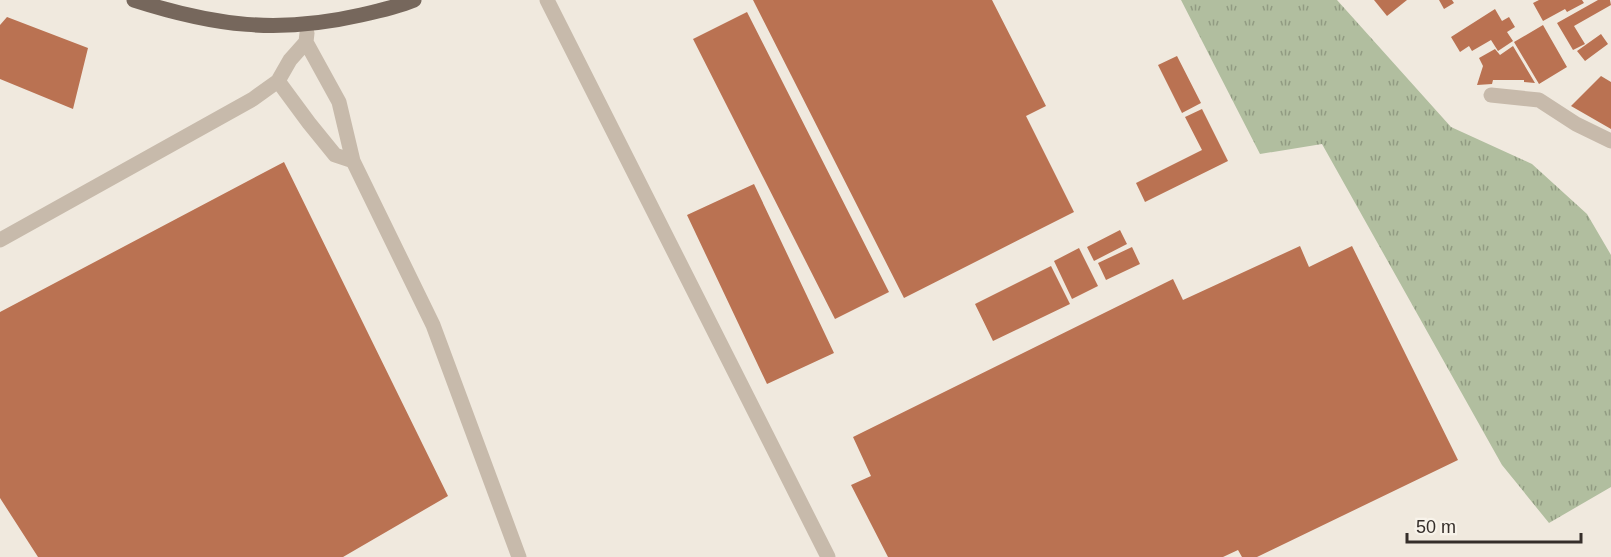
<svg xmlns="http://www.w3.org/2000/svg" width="1611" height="557" font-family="Arial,sans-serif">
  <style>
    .grass { fill: url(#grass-tufts) }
    .building { fill: #ba7252 }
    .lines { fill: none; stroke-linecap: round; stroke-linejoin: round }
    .minor { stroke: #c7baab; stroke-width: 15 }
    .major { stroke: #76675c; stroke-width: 15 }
  </style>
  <defs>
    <pattern id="grass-tufts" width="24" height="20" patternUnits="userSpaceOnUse" patternTransform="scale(1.5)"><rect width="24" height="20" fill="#b1be9f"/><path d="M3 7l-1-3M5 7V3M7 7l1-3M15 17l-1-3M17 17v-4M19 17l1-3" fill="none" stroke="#919b82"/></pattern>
  </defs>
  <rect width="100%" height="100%" fill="#f0e9de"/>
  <path class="grass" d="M 1181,0 L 1337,0 L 1451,127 L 1532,164 L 1587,214 L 1611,255 L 1611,487 L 1549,523 L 1502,465 L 1322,144 L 1260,154 Z"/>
  <path class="building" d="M 753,0 L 992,0 L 1046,106 L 1026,116 L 1074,212 L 904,298 Z
    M 1374,0 L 1407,0 L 1387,16 Z
    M 1439,0 L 1452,0 L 1454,3 L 1444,9 Z
    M 1539,0 L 1582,0 L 1584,3 L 1567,12 L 1565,9 L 1543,21 L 1533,3 Z
    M 1598,0 L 1610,0 L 1611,5 L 1574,26 L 1585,44 L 1573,50 L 1557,23 Z
    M 1495,9 L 1502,21 L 1509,17 L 1515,27 L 1507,32 L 1513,41 L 1498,51 L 1491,40 L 1472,51 L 1469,46 L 1460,52 L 1451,37 Z
    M 747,12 L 889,292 L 835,319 L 693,39 Z
    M 7,17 L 88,48 L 73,109 L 0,79 L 0,25 Z
    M 1543,25 L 1567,67 L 1539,84 L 1514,42 Z
    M 1601,34 L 1608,44 L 1585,61 L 1577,51 Z
    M 1513,46 L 1535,83 L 1524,82 L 1524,80 L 1493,80 L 1492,84 L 1477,85 L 1483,66 L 1479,58 L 1495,49 L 1500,55 Z
    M 1177,56 L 1201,103 L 1182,113 L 1158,65 Z
    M 1601,76 L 1611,82 L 1611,129 L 1571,106 Z
    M 1202,109 L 1228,161 L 1145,202 L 1136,183 L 1202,150 L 1185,117 Z
    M 284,162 L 448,496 L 343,557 L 38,557 L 0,498 L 0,312 Z
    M 754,184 L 834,353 L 767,384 L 687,215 Z
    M 1120,230 L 1127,244 L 1094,261 L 1087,247 Z
    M 1300,246 L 1309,267 L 1352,246 L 1458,460 L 1257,557 L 1242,557 L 1238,550 L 1223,557 L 888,557 L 851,485 L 871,476 L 853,437 L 1173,279 L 1183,300 Z
    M 1132,247 L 1140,264 L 1106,280 L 1098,263 Z
    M 1079,248 L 1098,286 L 1072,299 L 1054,261 Z
    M 1051,266 L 1070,304 L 993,341 L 975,304 Z"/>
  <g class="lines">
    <path class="minor" d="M 547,0 L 828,557
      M 306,42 L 339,102 L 353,161 L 433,325 L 519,557
      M 278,81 L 309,123 L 335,155 L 353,161
      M 1491,95 L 1539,100 L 1576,124 L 1611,141
      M 0,240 L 253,99 L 278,81 L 290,60 L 306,42 L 307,33"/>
    <path class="major" d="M 134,0 C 215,26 278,34 361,15 C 379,11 397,7 414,0"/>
  </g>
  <path d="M1407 533v9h174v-9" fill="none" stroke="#352e2a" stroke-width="3"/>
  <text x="1416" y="533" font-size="18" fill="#352e2a" stroke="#f8f3ea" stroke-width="4.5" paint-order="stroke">50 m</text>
</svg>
